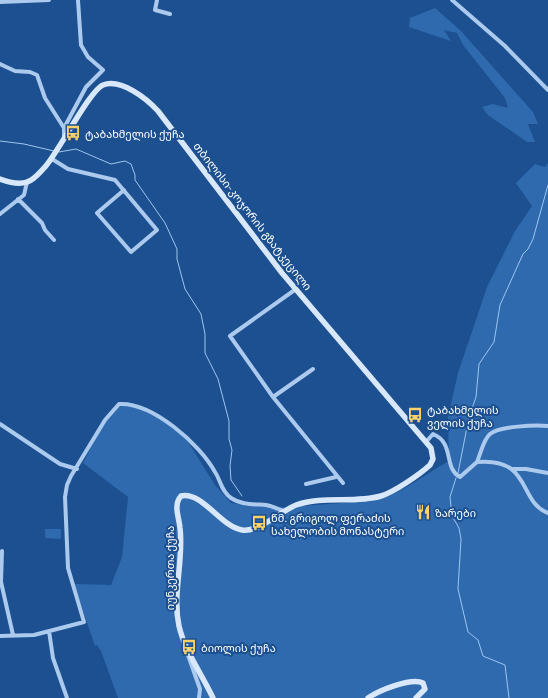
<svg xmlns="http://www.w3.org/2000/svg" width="548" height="698" font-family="Barlow,'Noto Sans Georgian',sans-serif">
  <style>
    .green { fill: #2f6aae }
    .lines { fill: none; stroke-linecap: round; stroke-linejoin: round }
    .stream { stroke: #9ec5f0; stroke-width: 1 }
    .minor { stroke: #abcaee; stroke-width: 4 }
    .secondary { stroke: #d8e7fa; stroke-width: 5.5 }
    .labels { text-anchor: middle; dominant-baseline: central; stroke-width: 4; stroke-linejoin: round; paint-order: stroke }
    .poi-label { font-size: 11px; fill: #fff; stroke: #1c5090; text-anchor: start }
    .street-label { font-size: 11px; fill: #fff; stroke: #1c5090 }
  </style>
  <rect width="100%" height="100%" fill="#1c5090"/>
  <path class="green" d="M 435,8 L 461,31 L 533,112 L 538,124 L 528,124 L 535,142 L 527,142 L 488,115 L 482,107 L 493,104 L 508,108 L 505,98 L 463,45 L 457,33 L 444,30 L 451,41 L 409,27 L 410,18 Z
    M 548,163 L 548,698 L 118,698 L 101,651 L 97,645 L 95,646 L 74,584 L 111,585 L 122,557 L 128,497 L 83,463 L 105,420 L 120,405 L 133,405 L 162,420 L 185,437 L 215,485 L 231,503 L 273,508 L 370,501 C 396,498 425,474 449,461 L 448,417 L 458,373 L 487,287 L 515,231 L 532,206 L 516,183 L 535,164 L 545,167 Z
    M 45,529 L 61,529 L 61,539 L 45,538 Z"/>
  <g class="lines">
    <path class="stream" d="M 0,141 L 24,144 L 54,151
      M 59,152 L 76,149 L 111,164 L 125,161 L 131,164 L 135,175 L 135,180 L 165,223 L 177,249 L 177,259 L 185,289 L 201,314 L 205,334 L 205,353 L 218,379 L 229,421 L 229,439 L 232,450 L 230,466 L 231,480 L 242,496
      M 458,473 L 469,417 L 476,397 L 479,364 L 494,342 L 500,305 L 523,254 L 528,249 L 533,239 L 548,185
      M 456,478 L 450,497 L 452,516 L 459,528 L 461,539 L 458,589 L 468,632 L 478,640 L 483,656 L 505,665 L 509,698"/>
    <path class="minor" d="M 157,0 L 155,10 L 170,14
      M 452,0 L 505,46 L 548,90
      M 0,2 L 49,0
      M 0,64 L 15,71 L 30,72 L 37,75 L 45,98 L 64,128
      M 64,138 L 64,128 L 86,87 L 103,70 L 88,57 L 81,45 L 78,0
      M 52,159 L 68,169 L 115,180 L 157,230 L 131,252 L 97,213 L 124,190
      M 18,199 L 42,223 L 45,230 L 54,240
      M 0,214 L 24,195 L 27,182
      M 296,289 L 230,336 L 273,397 L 313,369
      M 273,397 L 343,483
      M 0,424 L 60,464 L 77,469
      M 426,442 L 433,434 C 455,443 443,468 460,477 L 477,462 C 532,457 518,502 548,513
      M 477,462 C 481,453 483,440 490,434 C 500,426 535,425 548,426
      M 512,469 L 526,469 L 548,473
      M 306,484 L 336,477
      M 2,551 L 1,582 L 13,635
      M 49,631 L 53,658 L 67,698
      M 0,636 L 34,635 L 84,622 L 68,568 L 65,497 L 67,485 L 71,476 L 105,420 L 119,404 C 152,402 200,444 215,472 C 221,481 221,491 231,498 C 241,505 255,504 266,505 C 272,506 278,509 284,511
      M 188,655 L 200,689 L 199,698"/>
    <path class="secondary" d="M 0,179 C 8,182 18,185 27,182 C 34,180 40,172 45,167 C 59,151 90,90 103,85 C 121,78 147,99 158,111 L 282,273 L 431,448 L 433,459 L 430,465 C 419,475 394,492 381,496 C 354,504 323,495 296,505 C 281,511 258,533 242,530 C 221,527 202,491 181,496 C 173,505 179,517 180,528 C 184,560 172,594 179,626 C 185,652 202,674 213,698
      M 368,698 C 378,691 411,677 423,683 L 425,689 L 416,698"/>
  </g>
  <defs>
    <g id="bus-bare" transform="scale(1.2)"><path d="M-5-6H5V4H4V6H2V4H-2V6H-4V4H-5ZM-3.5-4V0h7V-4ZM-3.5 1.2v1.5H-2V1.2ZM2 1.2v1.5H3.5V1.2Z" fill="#fed169" stroke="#1c5090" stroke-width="2.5" paint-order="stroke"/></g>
    <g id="restaurant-bare" transform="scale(1.2)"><path d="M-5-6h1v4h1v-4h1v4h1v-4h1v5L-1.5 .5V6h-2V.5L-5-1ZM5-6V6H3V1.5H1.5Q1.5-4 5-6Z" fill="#fed169" stroke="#1c5090" stroke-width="2.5" paint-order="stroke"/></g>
  </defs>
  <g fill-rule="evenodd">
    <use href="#bus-bare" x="73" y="133"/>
    <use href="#bus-bare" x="415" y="415"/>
    <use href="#restaurant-bare" x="423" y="512"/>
    <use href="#bus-bare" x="259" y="523"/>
    <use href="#bus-bare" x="189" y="647"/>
  </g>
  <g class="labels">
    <g class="poi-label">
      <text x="85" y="133">ტაბახმელის ქუჩა</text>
      <text x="427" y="409">ტაბახმელის<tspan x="427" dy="13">ველის ქუჩა</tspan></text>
      <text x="435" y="512">ზარები</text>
      <text x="271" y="517">წმ. გრიგოლ ფერაძის<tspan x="271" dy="13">სახელობის მონასტერი</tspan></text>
      <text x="201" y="647">ბიოლის ქუჩა</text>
    </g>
    <g class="street-label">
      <text transform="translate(253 216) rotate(52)">თბილისი-კოჯორის გზატკეცილი</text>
      <text transform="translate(169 568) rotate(-90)">იუნკერთა ქუჩა</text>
    </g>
  </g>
</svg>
